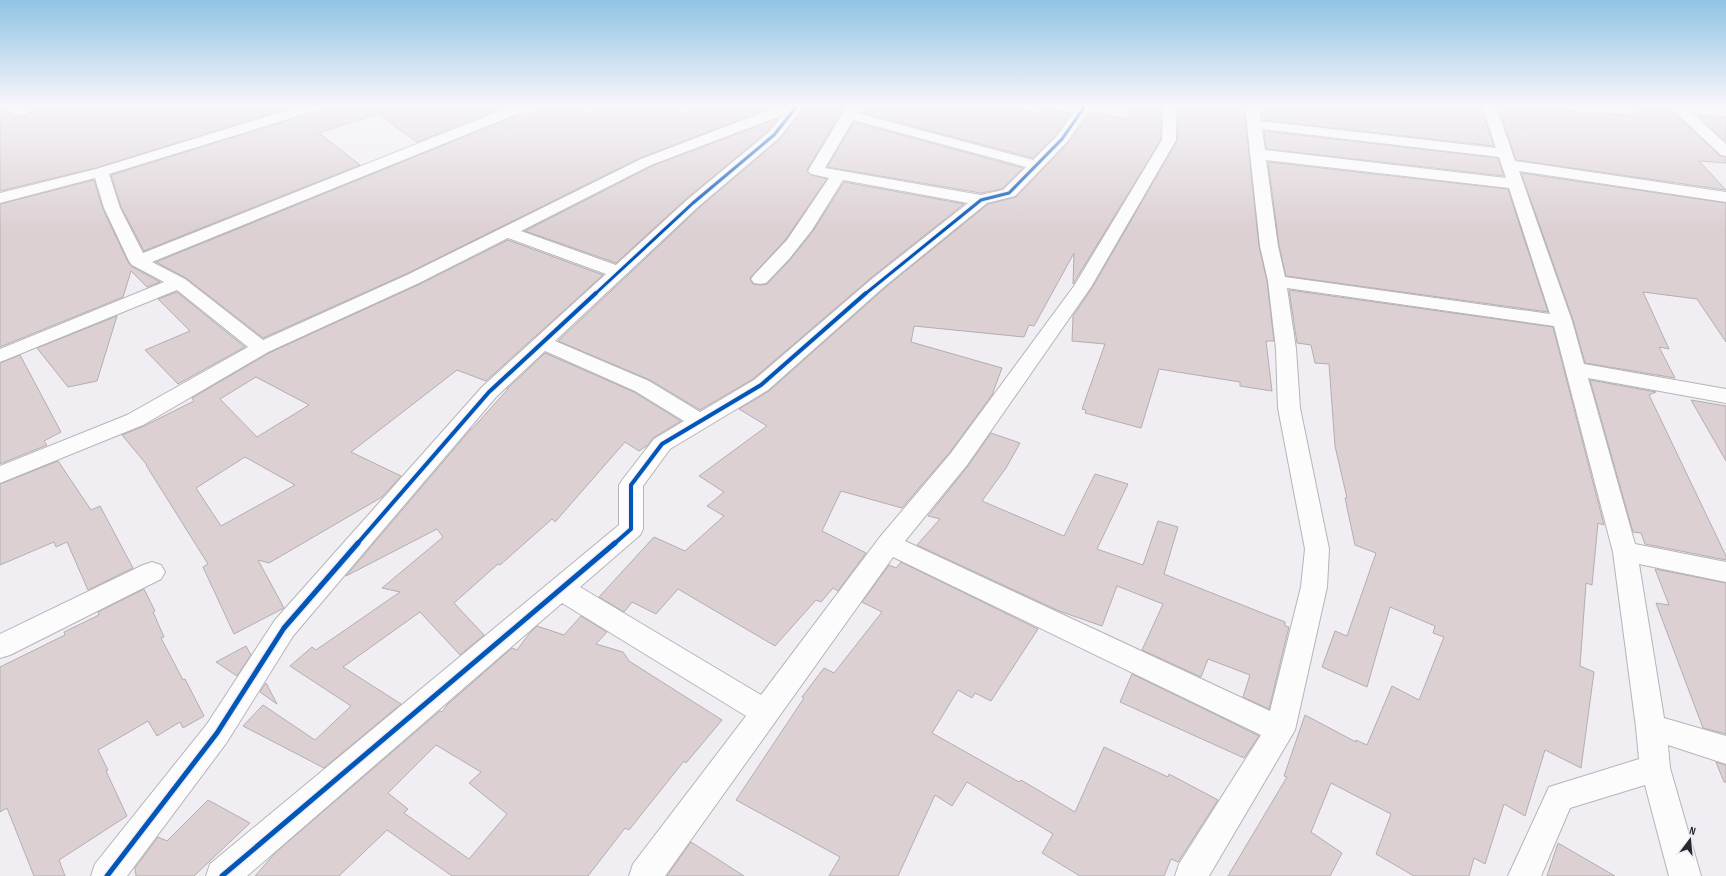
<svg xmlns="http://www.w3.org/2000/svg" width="1726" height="876" font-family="'Sofia Sans Condensed',sans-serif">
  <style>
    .building { fill: #dcd0d3; stroke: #b2aeb1; fill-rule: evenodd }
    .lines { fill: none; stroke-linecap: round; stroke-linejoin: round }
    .minor-casing { stroke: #b6b4b8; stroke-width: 2 }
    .minor { fill: #fdfcfd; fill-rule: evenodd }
    .cycleway-far2-casing { stroke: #f0ebf5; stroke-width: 5 }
    .cycleway-far1-casing { stroke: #f0ebf5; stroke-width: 6 }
    .cycleway-casing { stroke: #f0ebf5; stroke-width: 8 }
    .cycleway-far2 { stroke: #0057b8; stroke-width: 3 }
    .cycleway-far1 { stroke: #0057b8; stroke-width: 4 }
    .cycleway { stroke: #0057b8; stroke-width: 5 }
  </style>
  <rect width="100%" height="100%" fill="#f0edf3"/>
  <path class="building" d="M 0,106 L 9,114 L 24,117 L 28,116 L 30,112 L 23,106 L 296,106 L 96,168 L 0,191 Z
    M 324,106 L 502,106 L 505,107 L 417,142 L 378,114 L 319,133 L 360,165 L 144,251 L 121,207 L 111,175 L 321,110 Z
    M 548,106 L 562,106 L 587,113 L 599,106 L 617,106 L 642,112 L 651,106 L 659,106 L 688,113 L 689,106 L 776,106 L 640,158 L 406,274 L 263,338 L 186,278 L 156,262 L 520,114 L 527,117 Z
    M 805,106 L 845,106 L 807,170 L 811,175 L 827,179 L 786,239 L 750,278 L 753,284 L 760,285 L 767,284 L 790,260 L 813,231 L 844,182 L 964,204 L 872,277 L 753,379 L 700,410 L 650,380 L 558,341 L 700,207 L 780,139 Z
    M 862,106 L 1001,106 L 1037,113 L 1039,108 L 1071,113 L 1056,135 L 1033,158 L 859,112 Z
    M 1129,106 L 1162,106 L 1161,140 L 1073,284 L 1074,253 L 1034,326 L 1029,325 L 1024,337 L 914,326 L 911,342 L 1002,368 L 992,395 L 950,452 L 902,508 L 841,491 L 822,531 L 866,553 L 838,591 L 833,588 L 821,602 L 816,600 L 775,646 L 678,589 L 656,614 L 632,602 L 624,612 L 599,597 L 654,537 L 685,551 L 724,516 L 707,506 L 724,492 L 699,476 L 767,426 L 739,409 L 769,391 L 886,287 L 988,204 L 1016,197 L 1068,143 L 1091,112 L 1128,119 Z
    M 1178,106 L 1244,106 L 1259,246 L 1267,281 L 1274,341 L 1266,341 L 1272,391 L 1240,386 L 1240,382 L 1159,369 L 1141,428 L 1085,413 L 1086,410 L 1082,409 L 1105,344 L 1072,341 L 1073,316 L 1092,288 L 1177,141 Z
    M 1261,106 L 1287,106 L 1321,110 L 1320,106 L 1327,106 L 1373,111 L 1371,106 L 1481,106 L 1494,146 L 1262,120 Z
    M 1498,106 L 1552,106 L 1556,110 L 1638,116 L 1630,106 L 1666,106 L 1720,156 L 1726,157 L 1726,163 L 1699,161 L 1726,190 L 1516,160 Z
    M 1697,115 L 1726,117 L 1726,142 Z
    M 778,118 L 768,131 L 686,199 L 616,263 L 525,231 L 652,166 Z
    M 854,122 L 1023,168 L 1002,189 L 981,193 L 827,167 Z
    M 1264,131 L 1498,158 L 1504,176 L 1266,149 Z
    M 1268,162 L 1508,189 L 1548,312 L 1286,276 L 1279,246 Z
    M 1521,173 L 1726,203 L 1726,342 L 1697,299 L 1643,292 L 1669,349 L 1659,347 L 1675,378 L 1585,363 L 1573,320 Z
    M 94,180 L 103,209 L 128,262 L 131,266 L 160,282 L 147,287 L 131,271 L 123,297 L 0,347 L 0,204 Z
    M 508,240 L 603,275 L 486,381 L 457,370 L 351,452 L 401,476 L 382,497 L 269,563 L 258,560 L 284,608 L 234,634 L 203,567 L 208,564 L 146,465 L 147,465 L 122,435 L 144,426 L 194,401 L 192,398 L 269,353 L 420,284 ZM 256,377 L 309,405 L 257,437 L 220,399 ZM 245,457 L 295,485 L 221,526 L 196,488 Z
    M 1289,290 L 1553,327 L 1604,525 L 1598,523 L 1592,585 L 1586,583 L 1580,666 L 1594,672 L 1581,768 L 1545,750 L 1525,816 L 1504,804 L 1485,864 L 1474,858 L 1469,876 L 1414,876 L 1376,854 L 1391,814 L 1331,783 L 1311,832 L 1342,853 L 1330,876 L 1228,876 L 1287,777 L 1284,776 L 1305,715 L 1356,742 L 1356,740 L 1367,745 L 1392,686 L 1419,700 L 1444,637 L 1433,633 L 1435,626 L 1390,607 L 1367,687 L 1322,667 L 1335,631 L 1347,636 L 1376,553 L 1355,545 L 1345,498 L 1347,498 L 1335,446 L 1329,364 L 1315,363 L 1311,345 L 1297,343 Z
    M 177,292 L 245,347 L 178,384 L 145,350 L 190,331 L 158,299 Z
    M 117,316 L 97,381 L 68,387 L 37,348 Z
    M 545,353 L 634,392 L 681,421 L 653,438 L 648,445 L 639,451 L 625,442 L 555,522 L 552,519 L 500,565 L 498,564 L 454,603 L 484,635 L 460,655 L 420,612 L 343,667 L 401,704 L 324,768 L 243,726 L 263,705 L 315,740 L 351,706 L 290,666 L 312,647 L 316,650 L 400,592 L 382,588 L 443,537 L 437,529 L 346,576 L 471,429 L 472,429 L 508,389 L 507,389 Z
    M 20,355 L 61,432 L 44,441 L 47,445 L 0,464 L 0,363 Z
    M 1590,380 L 1656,392 L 1649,395 L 1726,556 L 1726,560 L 1645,544 L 1641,533 L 1633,532 Z
    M 1691,400 L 1726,406 L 1726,461 Z
    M 991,433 L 1020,443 L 1006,468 L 982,501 L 1064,536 L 1095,474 L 1128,484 L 1097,549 L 1143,565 L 1158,521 L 1178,527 L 1164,574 L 1285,622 L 1285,626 L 1289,627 L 1269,709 L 1243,697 L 1250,675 L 1208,659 L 1201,677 L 1142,650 L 1163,604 L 1117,586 L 1102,626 L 1059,611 L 917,545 L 940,519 L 928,516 L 968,466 Z
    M 58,461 L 91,510 L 100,506 L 133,568 L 88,590 L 67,542 L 56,547 L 54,542 L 0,565 L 0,484 Z
    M 901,562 L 1038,629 L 991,701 L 975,693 L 972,698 L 958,690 L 932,733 L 1019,782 L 1021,780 L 1075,812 L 1104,747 L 1168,777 L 1169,774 L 1218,800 L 1178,862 L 1171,859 L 1164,876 L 1080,876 L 1042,853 L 1053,834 L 967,782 L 952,806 L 935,795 L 898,876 L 829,876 L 840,857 L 736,800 L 804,698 L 802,697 L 824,668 L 834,673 L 882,612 L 862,602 L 889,565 L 896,568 Z
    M 1655,569 L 1726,583 L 1726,734 L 1703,728 L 1656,603 L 1669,605 Z
    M 144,589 L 155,611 L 153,612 L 164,637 L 161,638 L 183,680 L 185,679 L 204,716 L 183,728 L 180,722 L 157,736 L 148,721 L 98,750 L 108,770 L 106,771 L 127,816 L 59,860 L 65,876 L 34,876 L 7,808 L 0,812 L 0,667 L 65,635 L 64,632 L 99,615 L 98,612 Z
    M 581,616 L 607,632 L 596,644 L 623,652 L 629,661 L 722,720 L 686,763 L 684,761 L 629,830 L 625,828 L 588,876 L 452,876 L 387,830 L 339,876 L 255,876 L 276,852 L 440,711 L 442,712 L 447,705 L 512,648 L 517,650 L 529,634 L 537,626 L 564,635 ZM 436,745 L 481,772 L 469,783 L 507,814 L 469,859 L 404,813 L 408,809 L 388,793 Z
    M 246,646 L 251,655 L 237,676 L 216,662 Z
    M 1132,674 L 1192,703 L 1259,736 L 1244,758 L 1120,702 Z
    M 266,683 L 277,704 L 260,692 Z
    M 1716,762 L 1726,765 L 1726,782 L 1724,782 Z
    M 208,800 L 250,823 L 194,876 L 136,876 L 135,868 L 158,837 L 167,841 Z
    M 691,842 L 744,876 L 667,876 Z
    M 1558,843 L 1615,876 L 1547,876 Z"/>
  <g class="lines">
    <g class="minor-casing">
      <path id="minor" d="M 2,106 C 11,106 23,104 29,112 L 27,115 C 19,117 7,113 2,106 Z
        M 301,106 L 323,106 L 321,109 L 109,174 L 120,208 L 143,253 L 512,106 L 531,106 L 529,109 L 152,262 L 185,279 L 263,340 L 407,275 L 641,159 L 780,106 L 804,106 L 779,138 L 699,206 L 555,341 L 649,381 L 700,412 L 754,380 L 873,278 L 968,203 L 843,180 L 812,230 L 789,259 L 766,283 L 760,284 L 754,283 L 751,279 L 754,275 L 787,240 L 829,178 L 811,174 L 808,171 L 847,106 L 861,106 L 857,113 L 1033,160 L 1057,136 L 1076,109 L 1076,106 L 1090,106 L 1090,109 L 1067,142 L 1015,196 L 987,203 L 885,286 L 768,390 L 670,449 L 643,486 L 643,529 L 640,535 L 580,587 L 761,695 L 880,537 L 951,453 L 1074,286 L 1162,140 L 1163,106 L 1177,106 L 1176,140 L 1091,287 L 967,465 L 905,541 L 1270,711 L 1301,587 L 1305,549 L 1278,408 L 1276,349 L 1268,281 L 1260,246 L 1245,106 L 1259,106 L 1261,121 L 1496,148 L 1482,106 L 1496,106 L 1515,161 L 1726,192 L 1726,202 L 1519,171 L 1572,321 L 1584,364 L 1726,389 L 1726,403 L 1588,378 L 1635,544 L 1726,562 L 1726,582 L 1639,564 L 1664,718 L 1726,736 L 1726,764 L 1668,745 L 1670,768 L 1701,876 L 1669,876 L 1645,785 L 1570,808 L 1541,876 L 1508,876 L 1549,787 L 1639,759 L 1636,727 L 1613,552 L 1554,326 L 1287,288 L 1296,349 L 1300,408 L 1329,549 L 1327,587 L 1295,730 L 1209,876 L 1175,876 L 1179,864 L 1261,735 L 893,557 L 665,876 L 629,876 L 633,864 L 746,716 L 562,603 L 247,876 L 206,876 L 210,864 L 619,525 L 619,485 L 623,479 L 654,439 L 684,421 L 635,391 L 545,351 L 496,397 L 293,636 L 227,742 L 127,876 L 91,876 L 95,864 L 207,724 L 275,620 L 482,387 L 606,274 L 508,238 L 419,283 L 268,352 L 143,425 L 0,483 L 0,466 L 127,415 L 248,347 L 177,290 L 0,362 L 0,349 L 164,282 L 132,265 L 129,261 L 104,208 L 95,178 L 0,203 L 0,193 L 96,169 ZM 783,115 L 769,132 L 687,200 L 616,265 L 521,231 L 651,165 ZM 853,120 L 1026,167 L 1003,190 L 981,195 L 825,168 ZM 1262,129 L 1499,157 L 1506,178 L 1265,150 ZM 1266,160 L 1509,188 L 1550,314 L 1285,277 L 1278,246 Z
        M 1669,106 L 1684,106 L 1726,144 L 1726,156 L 1721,155 Z
        M 152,562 L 161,565 L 165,572 L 161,579 L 10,655 L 0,658 L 0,634 L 143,565 Z"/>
    </g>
    <use href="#minor" class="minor"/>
    <g class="cycleway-far2-casing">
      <path id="cycleway-far2" d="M 595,294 L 693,203 L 774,135 L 797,106
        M 865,294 L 981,200 L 1009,193 L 1062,139 L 1083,109 L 1083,106"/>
    </g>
    <g class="cycleway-far1-casing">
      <path id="cycleway-far1" d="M 357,544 L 489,392 L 596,293
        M 614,544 L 631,529 L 631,485 L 662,444 L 761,385 L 866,293"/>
    </g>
    <g class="cycleway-casing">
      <path id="cycleway" d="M 107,876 L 217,733 L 284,628 L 358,543
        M 222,876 L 615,543"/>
    </g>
    <use href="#cycleway-far2" class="cycleway-far2"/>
    <use href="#cycleway-far1" class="cycleway-far1"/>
    <use href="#cycleway" class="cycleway"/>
  </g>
  <linearGradient id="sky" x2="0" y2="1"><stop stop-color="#91c3e4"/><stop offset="0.46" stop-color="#f8f7fa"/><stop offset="1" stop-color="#f8f7fa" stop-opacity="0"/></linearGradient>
  <rect width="1726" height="229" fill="url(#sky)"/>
  <g transform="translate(1690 840) rotate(16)" stroke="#f0ebf5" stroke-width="3" paint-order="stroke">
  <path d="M0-3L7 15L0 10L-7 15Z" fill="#29282b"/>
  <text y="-6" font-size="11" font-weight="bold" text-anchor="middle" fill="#29282b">N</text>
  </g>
</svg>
